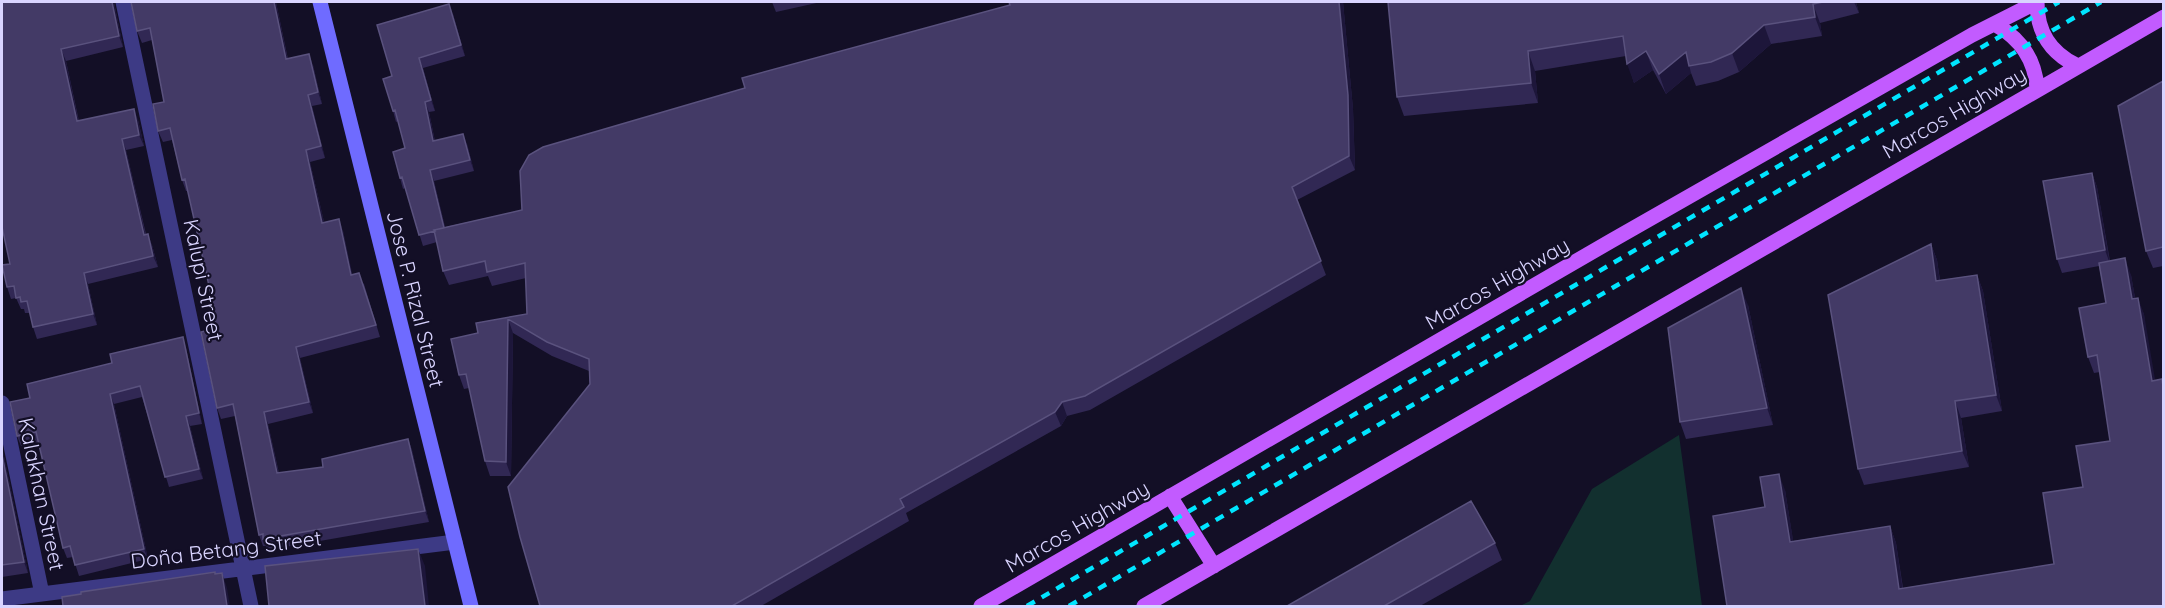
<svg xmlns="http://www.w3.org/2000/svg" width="2165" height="608" font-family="Quicksand,sans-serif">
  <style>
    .green { fill: #12302f }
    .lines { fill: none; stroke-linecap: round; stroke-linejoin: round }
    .street { stroke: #3d3a85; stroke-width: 15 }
    .secondary { stroke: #6f6bff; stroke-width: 15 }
    .primary { stroke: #c25bff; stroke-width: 15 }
    .rail { stroke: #00e5ff; stroke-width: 4.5; stroke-dasharray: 9 8; stroke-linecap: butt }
    .wall { fill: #312854 }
    .shaded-wall { fill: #1d163a }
    .building { fill: #433a66; stroke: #5a527e; stroke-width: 1.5 }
    .labels { text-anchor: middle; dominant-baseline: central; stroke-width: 4.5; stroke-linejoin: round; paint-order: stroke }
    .street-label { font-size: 21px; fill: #d9d4ff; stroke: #130f26 }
  </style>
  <rect width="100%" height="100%" fill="#130f26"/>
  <path class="green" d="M 1679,435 L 1702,606 L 1520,606 L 1530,601 L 1592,489 Z"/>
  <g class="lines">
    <path class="street" d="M 123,2 L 251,606
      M 2,403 L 42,594
      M 2,599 L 455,542"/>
    <path class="secondary" d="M 320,2 L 471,606"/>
    <path class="primary" d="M 2037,2 C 2037,32 2050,52 2076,65
      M 1996,25 C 2021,39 2035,60 2037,88
      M 1170,496 L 1214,566
      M 981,606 L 1611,241 L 1972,35 L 2037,2
      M 1144,606 L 2164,17"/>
    <path class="rail" d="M 1027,606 L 2059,2
      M 1069,606 L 2101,2"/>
  </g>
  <path class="wall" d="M 2,2 L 114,2 L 123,47 L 66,61 L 79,121 L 138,120 L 144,146 L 126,150 L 146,234 L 152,245 L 158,267 L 88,284 L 97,325 L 37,339 L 33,327 L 30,313 L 25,313 L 24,309 L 21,309 L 16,298 L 11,299 L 7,287 L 10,264 Z
    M 131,2 L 276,2 L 288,59 L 313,65 L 322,104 L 312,106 L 325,158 L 310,162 L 324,222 L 343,231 L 352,275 L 364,284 L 380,337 L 300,358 L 313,413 L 268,424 L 279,473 L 323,467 L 408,439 L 412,450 L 429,522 L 268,550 L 266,546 L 263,546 L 259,535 L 235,416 L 221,419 L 217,408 L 216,328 L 214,308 L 188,191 L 186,191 L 182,180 L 172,140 L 163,142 L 158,131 L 164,102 L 152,40 L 142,43 L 137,31 Z
    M 772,2 L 821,2 L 776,12 Z
    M 1009,2 L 1343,2 L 1353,109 L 1355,170 L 1297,200 L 1326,275 L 1090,410 L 1067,416 L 1061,426 L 906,513 L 909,521 L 761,606 L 540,606 L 590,384 L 589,371 L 552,356 L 513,333 L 511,476 L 490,476 L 485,461 L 469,388 L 464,389 L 459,375 L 478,333 L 476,323 L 527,314 L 526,278 L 492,286 L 488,276 L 449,285 L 443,271 L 437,242 L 423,246 L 405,188 L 403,189 L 400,178 L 405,148 L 398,121 L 396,122 L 393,111 L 392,76 L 453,14 L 465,56 L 423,68 L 435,111 L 429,112 L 435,141 L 467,144 L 474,171 L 434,181 L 445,227 L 522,210 L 745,88 L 1010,5 Z
    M 1388,2 L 1856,2 L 1859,13 L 1820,23 L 1822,36 L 1771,44 L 1739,72 L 1718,81 L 1696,86 L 1691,73 L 1666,94 L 1653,70 L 1634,83 L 1626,56 L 1535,71 L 1538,103 L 1404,116 L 1397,97 Z
    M 2163,81 L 2163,266 L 2153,268 L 2146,251 Z
    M 2092,173 L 2097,187 L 2110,261 L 2131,275 L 2135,298 L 2144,314 L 2163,606 L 1727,606 L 1765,507 L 1785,490 L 1793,541 L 1890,526 L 1896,543 L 1903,588 L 2054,564 L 2083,487 L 2110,441 L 2100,372 L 2094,373 L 2088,357 L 2106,303 L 2099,266 L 2062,273 L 2057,259 Z
    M 1931,244 L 1937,260 L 1940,280 L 1977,275 L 1983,291 L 2002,411 L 1961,418 L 1969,467 L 1864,485 L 1858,469 Z
    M 1748,305 L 1773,425 L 1686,439 L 1680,422 Z
    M 186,348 L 202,424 L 190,426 L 203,479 L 169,487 L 142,397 L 114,404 L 148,559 L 79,576 L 73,557 L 67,558 L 63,548 L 39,442 L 21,446 L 17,436 L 30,398 Z
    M 2,447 L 28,573 L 2,577 Z
    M 1495,543 L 1502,560 L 1420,606 L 1287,606 Z"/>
  <path class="shaded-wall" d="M 112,2 L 114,2 L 123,47 L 119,36 Z
    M 274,2 L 276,2 L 290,71 L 286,59 Z
    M 1339,2 L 1343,2 L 1353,109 L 1355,170 L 1349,156 Z
    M 1854,2 L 1856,2 L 1859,13 Z
    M 449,4 L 453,14 L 465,56 L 461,45 Z
    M 1813,4 L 1820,23 L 1822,36 L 1815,17 Z
    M 1764,25 L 1771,44 L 1739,72 L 1732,53 Z
    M 61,49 L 66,61 L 81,133 L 77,121 Z
    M 1528,51 L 1535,71 L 1538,103 L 1531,83 Z
    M 1646,51 L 1653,70 L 1634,83 L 1627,64 Z
    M 1686,52 L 1691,73 L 1666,94 L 1659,74 Z
    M 309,54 L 313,65 L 322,104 L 318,92 Z
    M 419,58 L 423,68 L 435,111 L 431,100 Z
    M 308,95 L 312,106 L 325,158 L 321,146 Z
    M 425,102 L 429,112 L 437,152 L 433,141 Z
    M 134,109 L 138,120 L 144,146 L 139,135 Z
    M 463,134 L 467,144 L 474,171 L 470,160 Z
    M 122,139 L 126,150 L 148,246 L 144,235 Z
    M 306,150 L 310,162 L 327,234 L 322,223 Z
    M 430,170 L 434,181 L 448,239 L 445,229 Z
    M 2092,173 L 2097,187 L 2110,264 L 2105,250 Z
    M 339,219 L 343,231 L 355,286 L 351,275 Z
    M 148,234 L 152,245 L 158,267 L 153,256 Z
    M 1931,244 L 1937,260 L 1942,297 L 1936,281 Z
    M 2125,258 L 2131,275 L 2138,315 L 2132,299 Z
    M 84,273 L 88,284 L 97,325 L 93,314 Z
    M 1977,275 L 1983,291 L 2002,411 L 1996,395 Z
    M 1741,288 L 1748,305 L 1773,425 L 1767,408 Z
    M 2138,298 L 2144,314 L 2158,397 L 2152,381 Z
    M 508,319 L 513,333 L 511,476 L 506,462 Z
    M 183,337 L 186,348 L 202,424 L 199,413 Z
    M 296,347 L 300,358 L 313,413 L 309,402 Z
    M 110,394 L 114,404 L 148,559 L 144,549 Z
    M 1955,401 L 1961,418 L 1969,467 L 1962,451 Z
    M 1062,402 L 1067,416 L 1061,426 L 1055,412 Z
    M 264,412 L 268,424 L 281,485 L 277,473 Z
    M 186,416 L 190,426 L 203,479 L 199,469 Z
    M 408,439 L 412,450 L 429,522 L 425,511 Z
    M 2,447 L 28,573 L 24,562 L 2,455 Z
    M 1779,474 L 1785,490 L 1796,558 L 1790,542 Z
    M 1890,526 L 1896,543 L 1905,605 L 1899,589 Z
    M 418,549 L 425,566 L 429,606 L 425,606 Z
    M 222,573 L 227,588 L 230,606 L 227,606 Z"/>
  <path class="building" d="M 2,2 L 112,2 L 119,36 L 61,49 L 77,121 L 134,109 L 139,135 L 122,139 L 144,235 L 148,234 L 153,256 L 84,273 L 93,314 L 33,327 L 27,301 L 21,302 L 20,297 L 16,298 L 14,286 L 7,287 L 2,265 L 10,264 L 2,227 Z
    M 131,2 L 274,2 L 286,59 L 309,54 L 318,92 L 308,95 L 321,146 L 306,150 L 322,223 L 339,219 L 351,275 L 359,273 L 376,325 L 296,347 L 309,402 L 264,412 L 277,473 L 323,467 L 322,459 L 408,439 L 425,511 L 263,539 L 263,534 L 259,535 L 233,404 L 217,408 L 201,332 L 216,328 L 212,308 L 214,308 L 185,179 L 182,180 L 170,128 L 158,131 L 153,104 L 164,102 L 150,28 L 137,31 Z
    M 1009,2 L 1339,2 L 1348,95 L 1349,156 L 1292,187 L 1321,261 L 1085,396 L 1062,402 L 1055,412 L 900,499 L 904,507 L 732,606 L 540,606 L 520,537 L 508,487 L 590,384 L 589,359 L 547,342 L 508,319 L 506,462 L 485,461 L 466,374 L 459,375 L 451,339 L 478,333 L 476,323 L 527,314 L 525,263 L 487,272 L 485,261 L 443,271 L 434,230 L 522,210 L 520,171 L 529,155 L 543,147 L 745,88 L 742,78 L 1010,5 Z
    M 1388,2 L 1823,2 L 1813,4 L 1815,17 L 1764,25 L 1732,53 L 1711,62 L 1689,66 L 1686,52 L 1659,74 L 1646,51 L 1627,64 L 1623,36 L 1528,51 L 1531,83 L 1397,97 Z
    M 449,4 L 461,45 L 419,58 L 431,100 L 425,102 L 433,141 L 463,134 L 470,160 L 430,170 L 444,228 L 434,230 L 435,231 L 419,235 L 402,177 L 400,178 L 393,152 L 405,148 L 395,110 L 393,111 L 383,79 L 392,76 L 377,25 Z
    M 2163,81 L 2163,247 L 2146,251 L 2118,106 Z
    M 2092,173 L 2105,250 L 2057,259 L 2043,181 Z
    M 1931,244 L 1936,281 L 1977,275 L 1996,395 L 1955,401 L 1962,451 L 1858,469 L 1828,295 Z
    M 2125,258 L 2132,299 L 2138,298 L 2152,381 L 2162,379 L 2163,387 L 2163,606 L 1727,606 L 1713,516 L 1765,507 L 1760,477 L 1779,474 L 1790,542 L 1890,526 L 1899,589 L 2054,564 L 2043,493 L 2083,487 L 2076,446 L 2110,441 L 2097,355 L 2088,357 L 2079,308 L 2106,303 L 2099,263 Z
    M 1741,288 L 1767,408 L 1680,422 L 1668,328 Z
    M 183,337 L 199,413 L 186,416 L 199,469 L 165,477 L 140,386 L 110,394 L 144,549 L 75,565 L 70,546 L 63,548 L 36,432 L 17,436 L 10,402 L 30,398 L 27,384 L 112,363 L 110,354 Z
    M 2,455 L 24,562 L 2,565 Z
    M 1471,501 L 1495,543 L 1384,606 L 1287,606 Z
    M 418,549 L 425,606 L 269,606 L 265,566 Z
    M 215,572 L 215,574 L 222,573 L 227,606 L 63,606 L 62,597 L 81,594 L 81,592 Z"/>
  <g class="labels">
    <g class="street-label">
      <text transform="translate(1954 112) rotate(-30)">Marcos Highway</text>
      <text transform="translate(204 280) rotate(78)">Kalupi Street</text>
      <text transform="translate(1497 283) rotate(-30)">Marcos Highway</text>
      <text transform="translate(416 299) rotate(76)">Jose P. Rizal Street</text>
      <text transform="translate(42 494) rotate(78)">Kalakhan Street</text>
      <text transform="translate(1077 526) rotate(-30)">Marcos Highway</text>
      <text transform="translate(226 549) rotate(-7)">Doña Betang Street</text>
    </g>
  </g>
  <rect width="2165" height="608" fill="none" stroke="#d9d4ff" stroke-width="6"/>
</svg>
